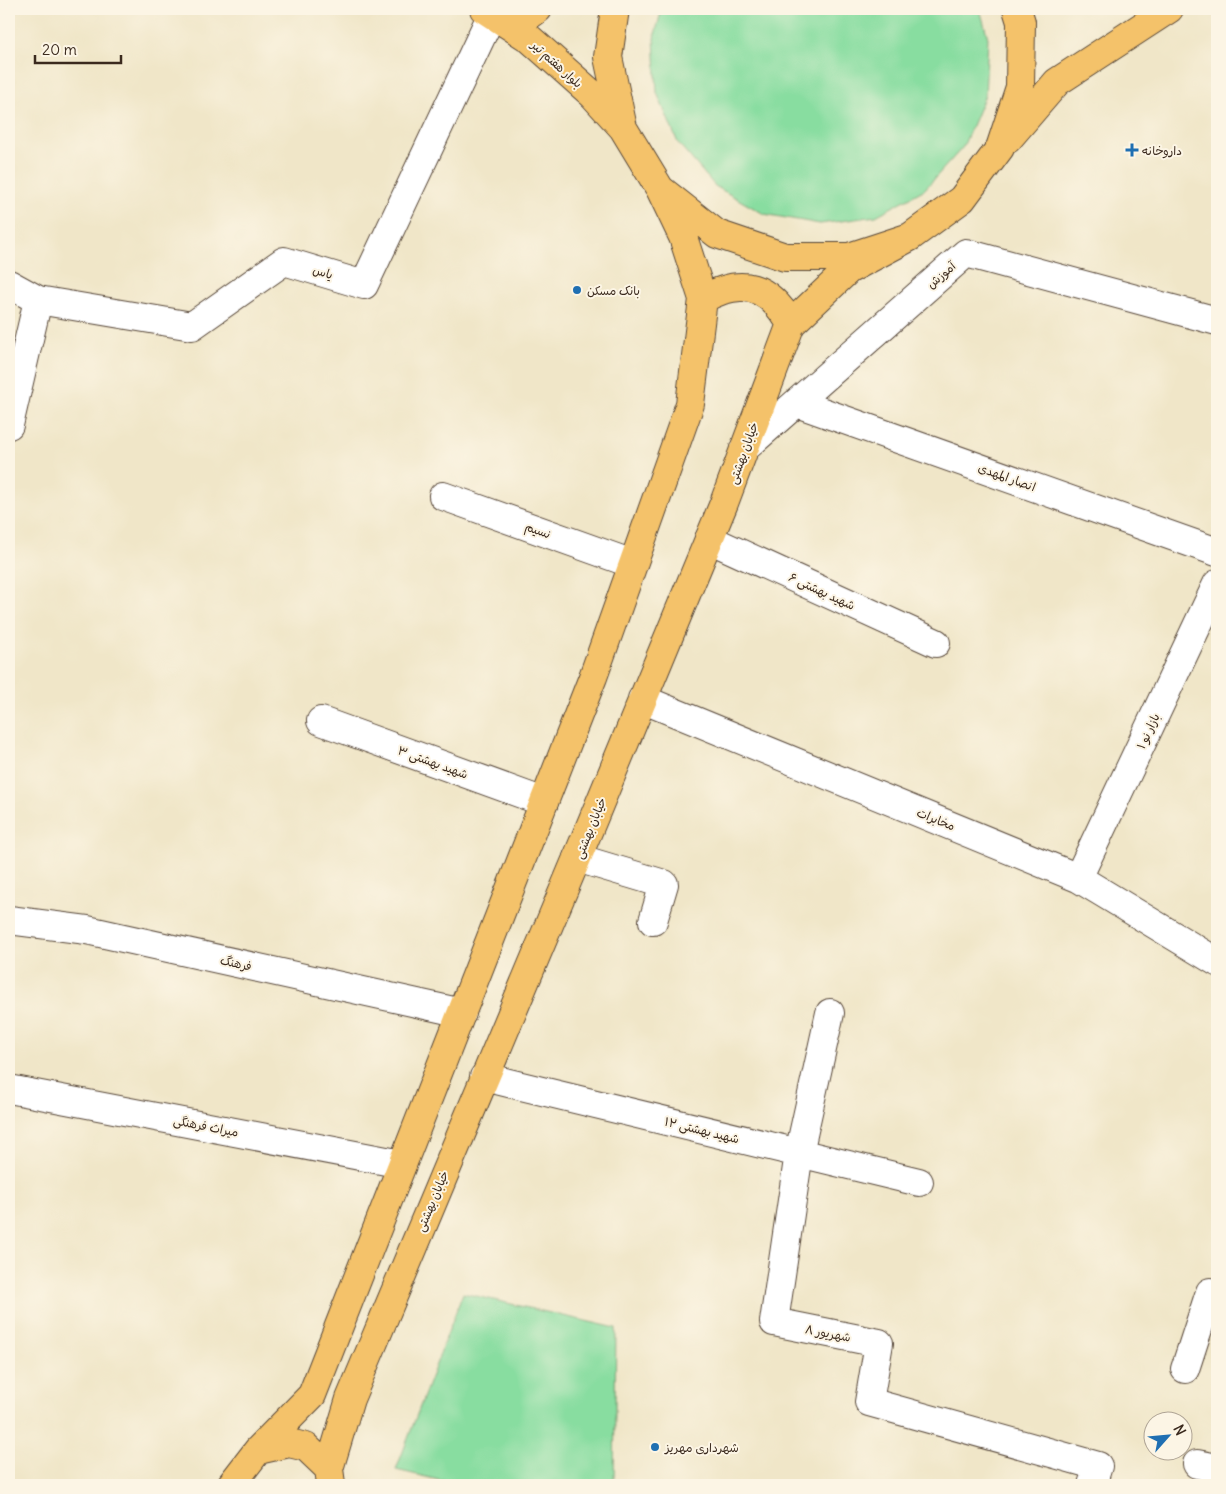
<svg xmlns="http://www.w3.org/2000/svg" width="1226" height="1494" font-family="Delius,'Playpen Sans Arabic',sans-serif">
  <style>
    .green { fill: #88dda0; stroke: #62845f }
    .lines { fill: none; stroke-linecap: round; stroke-linejoin: round }
    .minor-casing { stroke: #564638; stroke-width: 30 }
    .major-casing { stroke: #564638; stroke-width: 30 }
    .minor { stroke: #fff; stroke-width: 28 }
    .major { stroke: #f4c26a; stroke-width: 28 }
    .poi-dot { fill: #1f6fb2; stroke: #fcf5e5; stroke-width: 2 }
    .labels { text-anchor: middle; dominant-baseline: central; stroke-width: 4; stroke-linejoin: round; paint-order: stroke }
    .street-label { font-size: 12px; fill: #3b2a1e; stroke: #fcf5e5 }
    .poi-label { font-size: 12px; fill: #3b2a1e; stroke: #fcf5e5; text-anchor: start }
  </style>
  <rect width="100%" height="100%" fill="#fcf5e5"/>
  <filter id="ink" filterUnits="userSpaceOnUse"><feTurbulence type="fractalNoise" baseFrequency=".02" numOctaves="2"/><feDisplacementMap in="SourceGraphic" scale="10" xChannelSelector="R" yChannelSelector="G"/><feConvolveMatrix kernelMatrix="1 2 1 2 8 2 1 2 1" color-interpolation-filters="sRGB"/></filter>
  <filter id="wash" filterUnits="userSpaceOnUse"><feTurbulence type="fractalNoise" baseFrequency=".0096" numOctaves="4" result="noise"/><feDisplacementMap in="SourceGraphic" scale="20" xChannelSelector="R" yChannelSelector="G"/><feGaussianBlur stdDeviation="1.12" result="paint"/><feColorMatrix in="noise" values="0 0 0 0 0 0 0 0 0 0 0 0 0 0 0 0 0 1.4 0 .05"/><feComposite in="paint" operator="in"/></filter>
  <g filter="url(#wash)">
    <rect width="100%" height="100%" fill="#f0e6c8"/>
    <path class="green" d="M 662,9 L 980,9 L 988,38 L 985,95 L 963,147 L 925,189 L 876,216 L 820,224 L 764,214 L 715,186 L 678,143 L 657,93 L 654,38 Z
      M 463,1293 L 616,1328 L 614,1485 L 460,1485 L 396,1470 Z"/>
  </g>
  <g filter="url(#ink)">
    <g class="lines">
      <g class="minor-casing">
        <path id="minor" d="M 9,284 L 38,300 L 192,326 L 284,261 L 364,285 L 492,14
          M 797,403 L 1217,552
          M 9,425 L 38,300
          M 744,449 L 966,253 L 1217,321
          M 443,496 L 633,564
          M 709,539 L 936,643
          M 642,699 L 1078,878 L 1217,962
          M 321,721 L 544,802
          M 577,858 L 664,884 L 653,921
          M 1078,878 L 1217,584
          M 9,920 L 87,930 L 462,1013
          M 830,1013 L 799,1153 L 774,1322 L 879,1343 L 869,1402 L 1098,1466 L 1092,1485
          M 484,1077 L 919,1182
          M 9,1089 L 402,1164
          M 1185,1369 L 1210,1292 L 1217,1295
          M 1197,1464 L 1217,1468"/>
      </g>
      <g class="major-casing">
        <path id="major" d="M 484,9 L 530,39 L 593,95 L 623,128
          M 615,9 L 608,57 L 623,128 L 660,189 L 717,234 L 785,257 L 849,257 L 910,237 L 962,199 L 1000,148 L 1020,87 L 1021,22 L 1017,9
          M 507,24 L 524,19 L 538,9
          M 1008,139 L 1057,82 L 1169,9
          M 703,299 C 742,277 768,285 791,324
          M 258,1450 L 312,1395 L 593,677 L 690,404 L 703,299 L 683,237 L 660,189
          M 329,1469 L 350,1399 L 577,858 L 724,503 L 791,324 L 848,270 L 910,237
          M 231,1485 L 258,1450 L 289,1443 L 306,1447 L 329,1469 L 331,1484"/>
      </g>
      <use href="#minor" class="minor"/>
      <use href="#major" class="major"/>
    </g>
  </g>
  <g class="poi-dot">
    <path d="M1129.5 142.5h5v5h5v5h-5v5h-5v-5h-5v-5h5z"/>
    <circle cx="577" cy="290" r="5"/>
    <circle cx="655" cy="1447" r="5"/>
  </g>
  <g class="labels">
    <g class="street-label">
      <text transform="translate(557 64) rotate(42)">بلوار هفتم تیر</text>
      <text transform="translate(323 272) rotate(17)">یاس</text>
      <text transform="translate(941 275) rotate(-41)">آموزش</text>
      <text transform="translate(743 453) rotate(-70)">خیابان بهشتی</text>
      <text transform="translate(1007 477) rotate(20)">انصار المهدی</text>
      <text transform="translate(538 530) rotate(20)">نسیم</text>
      <text transform="translate(822 591) rotate(25)">شهید بهشتی ۶</text>
      <text transform="translate(1148 731) rotate(-65)">بازار نو ۱</text>
      <text transform="translate(433 762) rotate(20)">شهید بهشتی ۳</text>
      <text transform="translate(936 819) rotate(22)">مخابرات</text>
      <text transform="translate(590 828) rotate(-68)">خیابان بهشتی</text>
      <text transform="translate(236 963) rotate(12)">فرهنگ</text>
      <text transform="translate(206 1126) rotate(11)">میراث فرهنگی</text>
      <text transform="translate(702 1130) rotate(14)">شهید بهشتی ۱۲</text>
      <text transform="translate(432 1201) rotate(-67)">خیابان بهشتی</text>
      <text transform="translate(828 1333) rotate(11)">۸ شهریور</text>
    </g>
    <g class="poi-label">
      <text x="1142" y="150">داروخانه</text>
      <text x="587" y="290">بانک مسکن</text>
      <text x="665" y="1447">شهرداری مهریز</text>
    </g>
  </g>
  <rect width="1226" height="1494" fill="none" stroke="#fcf5e5" stroke-width="30"/>
  <g transform="translate(1168 1436) rotate(63)"><circle r="24" fill="#fcf5e5" stroke="#afa495"/>
  <path d="M0-4L9 19L0 12L-9 19Z" fill="#1f6fb2"/>
  <text y="-8" font-size="14" font-weight="bold" text-anchor="middle" fill="#3b2a1e">N</text>
  </g>
  <path d="M35 55v8h86v-8" fill="none" stroke="#3b2a1e" stroke-width="2.5"/>
  <text x="42" y="55" font-size="15" fill="#3b2a1e" stroke="#fcf5e5" stroke-width="4" paint-order="stroke">20 m</text>
</svg>
